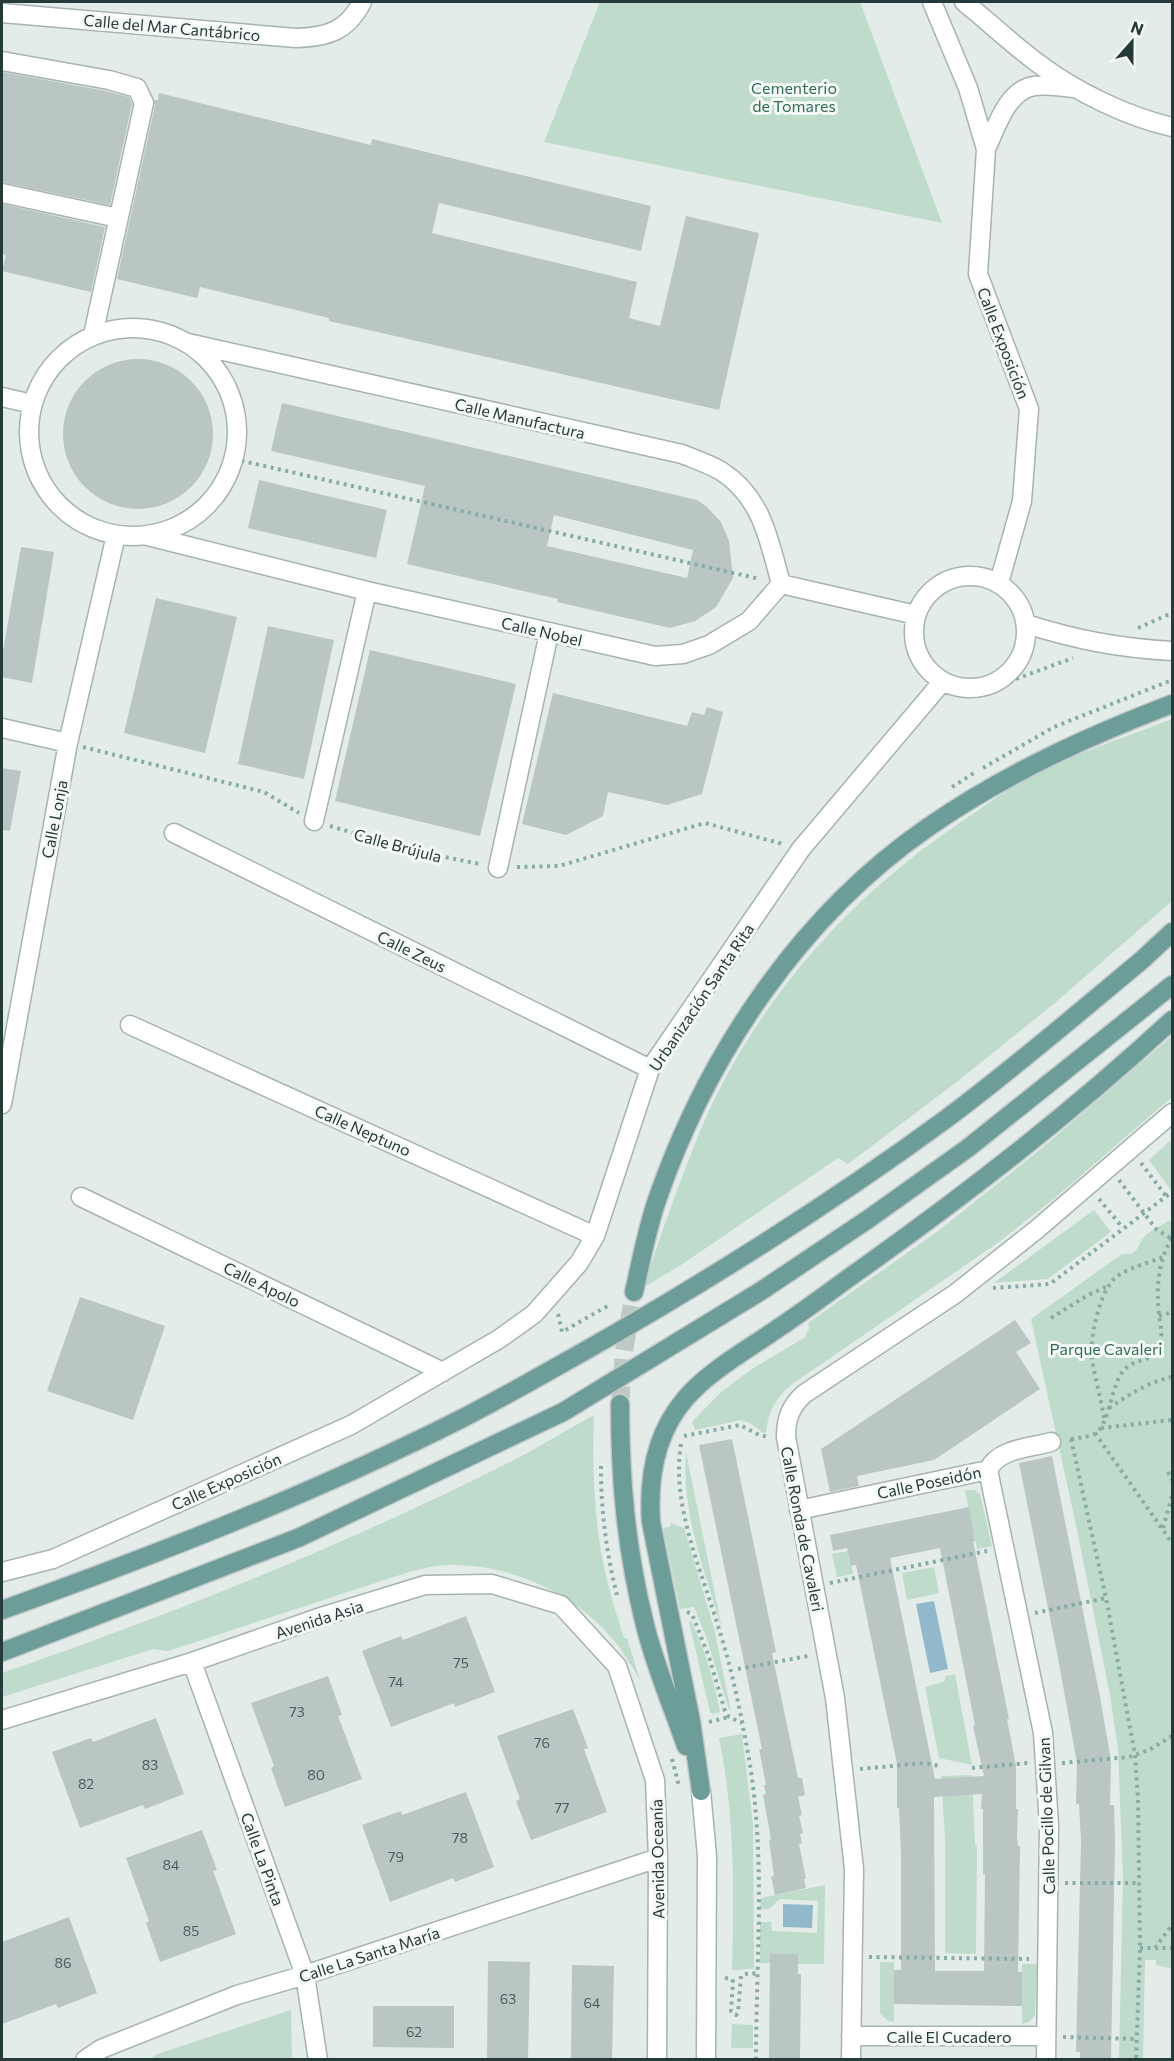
<svg xmlns="http://www.w3.org/2000/svg" width="1174" height="2061" font-family="Commissioner,sans-serif">
  <style>
    .green { fill: #bfdbcb }
    .water { fill: #91b9cb }
    .building { fill: #b9c6c3; fill-rule: evenodd }
    .lines { fill: none; stroke-linecap: round; stroke-linejoin: round }
    .major-tunnel { stroke: #bec9c6; stroke-width: 18; stroke-dasharray: 18 9; stroke-linecap: butt }
    .minor-casing { stroke: #a7b3b1; stroke-width: 21 }
    .major-casing { stroke: #c2c8c8; stroke-width: 21 }
    .path { stroke: #87aca6; stroke-width: 4; stroke-dasharray: 3 4.5; stroke-linecap: butt }
    .minor { stroke: #fff; stroke-width: 18 }
    .major { stroke: #6d9d98; stroke-width: 18 }
    .labels { text-anchor: middle; dominant-baseline: central; stroke-width: 6; stroke-linejoin: round; paint-order: stroke }
    .number-label { font-size: 14px; fill: #4a5e5c }
    .street-label { font-size: 16px; fill: #253b39; stroke: #f4f8f7 }
    .park-label { font-size: 16px; fill: #336e53; stroke: #f4f8f7 }
  </style>
  <rect width="100%" height="100%" fill="#e4ece9"/>
  <path class="green" d="M 600,2 L 860,2 L 942,223 L 544,142 Z
    M 1172,719 L 1172,901 L 1056,1002 L 958,1081 L 848,1164 L 838,1158 L 678,1267 L 644,1287 C 654,1253 666,1221 678,1188 C 690,1157 701,1126 716,1096 C 772,984 858,891 961,822 C 981,809 1001,793 1022,781 C 1069,756 1122,738 1172,719 Z
    M 1172,1036 L 1172,1097 L 1056,1197 L 999,1242 L 791,1385 C 776,1398 768,1412 766,1432 L 763,1433 L 750,1423 L 741,1420 L 695,1430 L 692,1422 L 720,1393 L 752,1369 L 804,1338 L 809,1329 L 808,1323 L 938,1231 L 1042,1148 Z
    M 1172,1139 L 1172,1189 L 1171,1190 L 1149,1160 Z
    M 1094,1210 L 1111,1232 L 1048,1279 L 994,1283 Z
    M 1168,1221 L 1172,1221 L 1172,1969 L 1156,1965 L 1156,1960 L 1145,1960 L 1143,2059 L 1119,2059 L 1123,1878 L 1118,1749 L 1110,1695 L 1076,1525 L 1031,1319 L 1122,1254 C 1139,1255 1136,1248 1143,1238 C 1149,1231 1161,1226 1168,1221 Z
    M 594,1415 C 592,1471 594,1526 607,1580 C 612,1600 618,1619 624,1638 L 627,1638 L 640,1680 C 633,1669 627,1658 620,1648 C 582,1598 519,1566 456,1565 C 439,1564 422,1569 406,1573 L 168,1651 L 153,1649 L 2,1697 L 2,1673 C 173,1614 340,1547 502,1466 C 533,1451 563,1432 594,1415 Z
    M 686,1452 L 722,1629 C 705,1571 681,1514 686,1452 Z
    M 965,1490 L 974,1490 L 980,1494 L 992,1546 L 977,1549 Z
    M 671,1523 L 684,1528 L 714,1628 L 731,1711 L 728,1707 L 707,1639 L 694,1607 L 680,1609 L 663,1528 L 670,1527 Z
    M 848,1551 L 853,1574 L 837,1577 L 832,1554 Z
    M 934,1567 L 939,1593 L 907,1600 L 902,1573 Z
    M 691,1621 C 705,1650 714,1680 720,1712 L 713,1714 L 710,1712 L 689,1622 Z
    M 955,1674 L 972,1765 L 939,1758 L 925,1687 L 945,1681 L 945,1676 Z
    M 742,1734 L 753,1824 L 754,1969 C 746,1968 739,1971 732,1970 C 734,1892 735,1814 719,1738 Z
    M 972,1775 L 975,1845 L 977,1845 L 976,1954 L 945,1953 L 945,1838 L 941,1776 Z
    M 825,1885 L 824,1964 L 798,1964 L 797,1954 L 770,1953 L 770,1963 L 760,1963 L 760,1922 L 771,1922 L 772,1931 L 817,1933 L 818,1901 L 780,1899 L 769,1909 L 760,1909 L 761,1898 Z
    M 880,1962 L 894,1962 L 894,2022 L 888,2021 L 880,2013 Z
    M 1022,1964 L 1037,1964 L 1035,2015 L 1029,2022 L 1022,2024 Z
    M 291,2010 L 292,2059 L 150,2059 L 157,2054 Z
    M 732,2024 L 753,2025 L 753,2048 L 731,2048 Z"/>
  <path class="water" d="M 934,1601 L 948,1669 L 930,1673 L 916,1604 Z
    M 783,1904 L 813,1905 L 812,1928 L 783,1927 Z"/>
  <path class="building" d="M 2,72 L 106,91 L 129,97 L 132,104 L 110,205 L 2,182 Z
    M 159,93 L 371,145 L 372,139 L 651,206 L 641,251 L 439,203 L 432,233 L 637,282 L 629,318 L 660,326 L 686,216 L 759,233 L 719,410 L 329,321 L 329,318 L 200,287 L 197,298 L 117,279 L 155,105 L 154,100 L 158,100 Z
    M 2,204 L 105,227 L 91,292 L 2,271 L 6,255 L 2,254 Z
    M63 434a75 75 0 1 1 150 0a75 75 0 1 1-150 0Z
    M 282,403 L 697,500 L 707,507 L 721,522 L 729,541 L 733,578 L 716,607 L 695,621 L 670,628 L 557,602 L 558,599 L 407,564 L 425,486 L 271,451 ZM 554,515 L 693,550 L 687,578 L 547,546 Z
    M 259,480 L 387,510 L 376,558 L 248,528 Z
    M 21,547 L 54,552 L 32,683 L 2,677 L 2,657 Z
    M 156,598 L 237,617 L 205,753 L 124,733 Z
    M 268,626 L 334,640 L 304,779 L 238,764 Z
    M 370,650 L 516,684 L 480,836 L 335,801 Z
    M 553,693 L 687,726 L 692,712 L 704,715 L 707,707 L 723,712 L 702,794 L 667,805 L 608,792 L 603,816 L 566,835 L 522,824 Z
    M 2,768 L 21,771 L 10,831 L 2,830 Z
    M 80,1297 L 165,1326 L 133,1420 L 47,1391 Z
    M 1015,1320 L 1031,1343 L 1016,1352 L 1040,1389 L 934,1460 L 857,1476 L 859,1486 L 830,1492 L 821,1449 Z
    M 732,1439 L 776,1652 L 772,1653 L 798,1778 L 802,1778 L 805,1795 L 798,1797 L 802,1815 L 799,1816 L 803,1833 L 800,1834 L 802,1843 L 799,1844 L 806,1879 L 804,1879 L 806,1888 L 775,1895 L 771,1876 L 774,1876 L 769,1840 L 771,1839 L 763,1795 L 766,1794 L 764,1785 L 766,1785 L 759,1749 L 762,1749 L 699,1445 Z
    M 1052,1456 L 1100,1697 L 1111,1760 L 1110,1805 L 1114,1805 L 1115,1842 L 1111,2060 L 1080,2060 L 1080,2052 L 1076,2052 L 1081,1841 L 1079,1804 L 1076,1804 L 1077,1763 L 1058,1658 L 1019,1463 Z
    M 969,1507 L 975,1541 L 973,1541 L 1009,1719 L 1007,1719 L 1016,1766 L 1016,1809 L 1018,1809 L 1017,1837 L 1018,1846 L 1020,1846 L 1018,1972 L 1022,1972 L 1022,2006 L 894,2004 L 894,1970 L 901,1970 L 901,1852 L 899,1808 L 897,1808 L 897,1764 L 856,1565 L 851,1566 L 847,1548 L 833,1551 L 830,1535 ZM 940,1548 L 975,1725 L 973,1726 L 984,1776 L 935,1779 L 890,1558 ZM 982,1794 L 981,1809 L 983,1809 L 983,1875 L 985,1874 L 984,1971 L 935,1971 L 934,1797 Z
    M 466,1616 L 495,1692 L 455,1707 L 454,1703 L 391,1727 L 362,1651 L 401,1636 L 403,1640 Z
    M 328,1676 L 342,1715 L 338,1716 L 362,1779 L 285,1807 L 271,1768 L 274,1766 L 251,1703 Z
    M 573,1709 L 588,1748 L 584,1749 L 607,1812 L 531,1840 L 516,1801 L 520,1799 L 497,1736 Z
    M 156,1718 L 184,1794 L 145,1809 L 143,1805 L 80,1828 L 52,1752 L 91,1738 L 93,1742 Z
    M 466,1792 L 494,1867 L 455,1882 L 453,1878 L 390,1902 L 362,1825 L 401,1811 L 402,1815 Z
    M 202,1830 L 217,1870 L 213,1871 L 236,1934 L 160,1962 L 146,1923 L 149,1921 L 126,1858 Z
    M 69,1917 L 97,1993 L 58,2008 L 56,2004 L 2,2024 L 2,1942 Z
    M 770,1953 L 798,1954 L 798,1974 L 801,1974 L 800,2060 L 769,2060 Z
    M 488,1961 L 530,1962 L 528,2060 L 487,2060 Z
    M 572,1965 L 614,1966 L 612,2060 L 571,2060 Z
    M 373,2006 L 454,2006 L 454,2048 L 373,2047 Z"/>
  <g class="lines">
    <path class="major-tunnel" d="M 620,1404 L 624,1351 L 634,1292"/>
    <g class="minor-casing">
      <path id="minor" d="M 932,2 L 968,88 L 986,149 L 978,274 L 1029,409 L 1022,501 L 999,583
        M 964,2 C 989,22 1013,45 1039,64 C 1076,92 1128,117 1172,127
        M 2,13 L 296,38 C 328,37 347,31 362,2
        M 2,61 L 109,80 L 137,88 L 144,103 L 93,335
        M 986,149 C 996,128 1007,90 1034,86 C 1046,84 1061,87 1073,88
        M 2,193 L 118,218
        M29 432a104 104 0 1 1 208 0a104 104 0 1 1-208 0Z
        M 188,343 L 682,454 C 694,459 709,464 721,471 C 762,497 769,540 781,584
        M 2,397 L 32,404
        M 148,536 L 367,591 L 655,656 L 683,654 L 709,645 L 749,621 L 781,584
        M914 632a56 56 0 1 1 112 0a56 56 0 1 1-112 0Z
        M 781,584 L 916,615
        M 1026,624 C 1077,640 1119,648 1172,651
        M 2,728 L 68,743
        M 314,821 L 367,591
        M 174,833 L 650,1069
        M 498,868 L 549,633
        M 130,1025 L 595,1236
        M 2,1104 L 68,743 L 116,535
        M 81,1197 L 443,1372
        M 988,1470 L 1043,1733 L 1049,1825 L 1046,2060
        M 799,1510 L 988,1470 C 999,1448 1030,1448 1051,1442
        M 2,1572 L 53,1559 L 351,1425 L 499,1339 L 534,1314 L 579,1263 L 595,1236 L 650,1069 L 801,849 L 943,681
        M 192,1662 L 305,1975 L 318,2060
        M 2,1720 L 192,1662 L 324,1616 L 425,1585 L 492,1584 L 561,1605 L 617,1666 L 655,1780 L 658,1858 L 657,2060
        M 701,1791 L 707,1856 L 706,2060
        M 851,2036 L 1046,2036
        M 85,2060 L 101,2049 L 237,1995 L 305,1975 L 658,1858
        M 851,2060 L 854,1869 L 835,1698 L 786,1437 C 786,1419 790,1407 804,1394 L 955,1294 L 1036,1230 L 1172,1113"/>
    </g>
    <g class="major-casing">
      <path id="major" d="M 634,1292 C 641,1261 647,1229 657,1200 C 707,1055 800,916 927,828 C 1003,775 1086,737 1172,704
        M 620,1404 C 620,1480 626,1547 644,1621 C 654,1664 672,1705 686,1746
        M 2,1610 C 158,1554 312,1494 461,1419 C 502,1398 542,1375 583,1352 C 708,1281 830,1204 946,1119 C 1013,1069 1077,1014 1142,960 L 1172,932
        M 2,1652 L 298,1538 L 563,1412 L 761,1291 L 867,1220 L 968,1148 L 1172,985
        M 701,1791 L 691,1721 L 651,1522 C 648,1478 655,1434 685,1399 C 708,1372 742,1353 771,1333 C 803,1312 833,1289 864,1267 C 971,1191 1076,1109 1172,1020"/>
    </g>
    <path class="path" d="M 234,459 L 760,579
      M 1138,628 L 1172,613
      M 959,691 L 975,694 L 1073,658
      M 83,747 L 264,792 L 299,813
      M 983,768 L 1054,727 L 1172,680
      M 952,787 L 974,773
      M 330,826 L 414,851 L 480,864
      M 517,867 L 559,866 L 705,823 L 783,844
      M 1141,1163 L 1166,1196
      M 1119,1180 L 1156,1229 L 1172,1239
      M 1099,1199 L 1123,1228
      M 993,1288 L 1050,1284 L 1172,1192
      M 558,1314 L 562,1332 L 611,1304
      M 1159,1316 L 1172,1312
      M 1051,1318 L 1088,1295 L 1108,1286
      M 1109,1408 C 1130,1394 1148,1382 1172,1377
      M 1104,1418 C 1101,1398 1095,1379 1092,1359 C 1089,1339 1100,1290 1116,1277 C 1130,1267 1148,1263 1163,1257
      M 1101,1428 L 1172,1420
      M 1095,1433 L 1172,1543
      M 684,1436 L 740,1425 L 759,1435 L 769,1437
      M 1071,1439 L 1106,1598 L 1135,1755 L 1138,1799 L 1140,1948 L 1136,2060
      M 1071,1439 C 1079,1438 1087,1437 1094,1434 C 1111,1425 1110,1382 1126,1368 C 1137,1358 1155,1362 1160,1346 C 1163,1336 1160,1324 1159,1314 C 1156,1286 1158,1262 1172,1238
      M 681,1444 C 671,1505 701,1569 718,1626 C 732,1669 741,1714 749,1759 C 766,1858 756,1960 756,2060
      M 601,1466 C 601,1510 606,1552 617,1595
      M 1168,1472 L 1172,1480
      M 1163,1528 L 1172,1496
      M 830,1583 L 987,1551
      M 687,1612 L 692,1614 L 709,1657 L 725,1711 L 729,1717 L 742,1723
      M 1035,1613 L 1106,1598
      M 738,1669 L 808,1656
      M 709,1722 L 729,1717
      M 672,1759 L 679,1786
      M 1062,1763 L 1129,1757 L 1149,1750 L 1172,1736
      M 972,1768 L 1028,1763
      M 860,1769 L 924,1763 L 940,1766
      M 1065,1883 L 1139,1883
      M 1140,1948 L 1172,1948
      M 1155,1948 L 1172,1925
      M 869,1957 L 1029,1959
      M 725,1978 L 732,1979 L 733,1982 L 731,2011 L 736,2015 L 738,2013 L 741,1976 L 746,1974 L 757,1973
      M 1063,2037 L 1137,2039"/>
    <use href="#minor" class="minor"/>
    <use href="#major" class="major"/>
  </g>
  <g class="labels">
    <g class="number-label">
      <text x="461" y="1662">75</text>
      <text x="396" y="1681">74</text>
      <text x="297" y="1711">73</text>
      <text x="542" y="1742">76</text>
      <text x="150" y="1764">83</text>
      <text x="316" y="1774">80</text>
      <text x="86" y="1783">82</text>
      <text x="562" y="1807">77</text>
      <text x="460" y="1837">78</text>
      <text x="396" y="1856">79</text>
      <text x="171" y="1864">84</text>
      <text x="191" y="1930">85</text>
      <text x="63" y="1962">86</text>
      <text x="508" y="1998">63</text>
      <text x="592" y="2002">64</text>
      <text x="414" y="2031">62</text>
    </g>
    <g class="street-label">
      <text transform="translate(172 27) rotate(5)">Calle del Mar Cantábrico</text>
      <text transform="translate(1004 343) rotate(69)">Calle Exposición</text>
      <text transform="translate(520 418) rotate(13)">Calle Manufactura</text>
      <text transform="translate(542 631) rotate(13)">Calle Nobel</text>
      <text transform="translate(54 819) rotate(-79)">Calle Lonja</text>
      <text transform="translate(398 845) rotate(15)">Calle Brújula</text>
      <text transform="translate(412 951) rotate(26)">Calle Zeus</text>
      <text transform="translate(701 997) rotate(-56)">Urbanización Santa Rita</text>
      <text transform="translate(363 1130) rotate(24)">Calle Neptuno</text>
      <text transform="translate(262 1284) rotate(26)">Calle Apolo</text>
      <text transform="translate(226 1481) rotate(-24)">Calle Exposición</text>
      <text transform="translate(929 1482) rotate(-12)">Calle Poseidón</text>
      <text transform="translate(803 1529) rotate(79)">Calle Ronda de Cavaleri</text>
      <text transform="translate(319 1619) rotate(-18)">Avenida Asia</text>
      <text transform="translate(1046 1816) rotate(-92)">Calle Pocillo de Gilvan</text>
      <text transform="translate(263 1859) rotate(70)">Calle La Pinta</text>
      <text transform="translate(657 1859) rotate(-91)">Avenida Oceanía</text>
      <text transform="translate(369 1954) rotate(-18)">Calle La Santa María</text>
      <text x="949" y="2036">Calle El Cucadero</text>
    </g>
    <g class="park-label">
      <text x="794" y="87">Cementerio<tspan x="794" dy="18">de Tomares</tspan></text>
      <text x="1106" y="1348">Parque Cavaleri</text>
    </g>
  </g>
  <rect width="1174" height="2061" fill="none" stroke="#253b39" stroke-width="6"/>
  <g transform="translate(1132 42) rotate(21)" stroke="#f4f8f7" stroke-width="4.5" paint-order="stroke">
  <path d="M0-4.5L10 22L0 15L-10 22Z" fill="#253b39"/>
  <text y="-9" font-size="16" font-weight="bold" text-anchor="middle" fill="#253b39">N</text>
  </g>
</svg>
